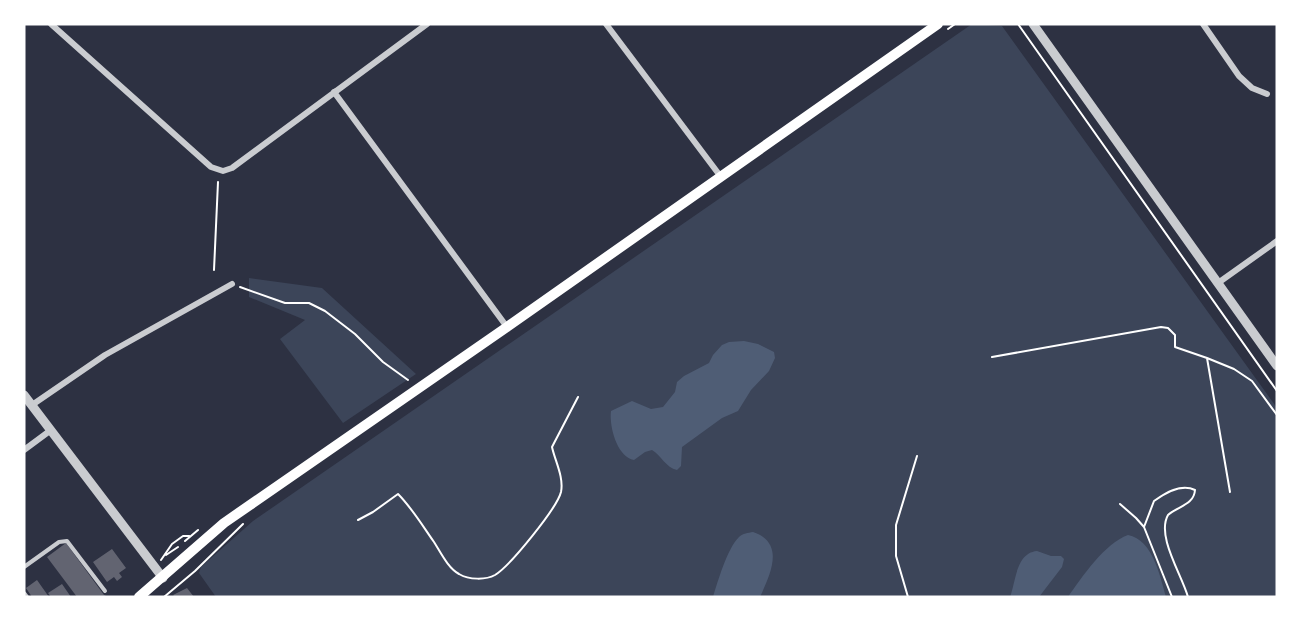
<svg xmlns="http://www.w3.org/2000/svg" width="1301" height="621" font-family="Overpass,sans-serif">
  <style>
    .green { fill: #3c4559 }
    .water { fill: #4f5d75 }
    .building { fill: #626471 }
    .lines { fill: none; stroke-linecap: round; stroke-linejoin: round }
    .path { stroke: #fff; stroke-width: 2 }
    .service { stroke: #caccd0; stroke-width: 4 }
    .minor { stroke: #caccd0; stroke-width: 6 }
    .tertiary { stroke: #caccd0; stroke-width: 9 }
    .secondary { stroke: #fff; stroke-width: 10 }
  </style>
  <rect width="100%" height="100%" fill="#2d3142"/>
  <path class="green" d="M 972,24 L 1002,26 L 1277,408 L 1277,597 L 216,597 L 199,573 L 201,567 L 253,521 Z
    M 249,278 L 322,288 L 416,374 L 343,423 L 280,339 L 305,320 L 249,297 Z"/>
  <path class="water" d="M 744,341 L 758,344 L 774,352 L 775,358 L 769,371 L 751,390 L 738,411 L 722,418 L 682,447 L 681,466 L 677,470 C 666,468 661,455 652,450 L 645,452 L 634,460 C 617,457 609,426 611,411 L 632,401 L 651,409 L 663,407 L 675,392 L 677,382 L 684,376 L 709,363 L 713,355 L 722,345 L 729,342 Z
    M 753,532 C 786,543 770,575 760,597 L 713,597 C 718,581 727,549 739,537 C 743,533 748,533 753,532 Z
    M 1128,535 C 1153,540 1160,576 1166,597 L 1068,597 C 1082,577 1105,543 1128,535 Z
    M 1037,551 L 1051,556 L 1061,556 L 1064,559 L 1062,567 L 1039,597 L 1010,597 C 1016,581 1016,553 1037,551 Z"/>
  <path class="building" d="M 66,543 L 104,595 L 108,597 L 77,597 L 47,557 Z
    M 112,549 L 126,568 L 119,573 L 122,577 L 117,581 L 114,577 L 107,582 L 93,562 Z
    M 37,580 L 49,597 L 32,597 L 26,588 Z
    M 62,584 L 71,597 L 51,597 L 48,593 Z
    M 187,588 L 194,597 L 175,597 L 173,595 Z"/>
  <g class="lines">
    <path class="path" d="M 1018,24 L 1277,391
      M 948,29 L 955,24
      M 214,270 L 218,182
      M 240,287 L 285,303 L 309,303 L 325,311 L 355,334 L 383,362 L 408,380
      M 992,357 L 1161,327 L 1168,328 L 1175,335 L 1175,347 L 1207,358 L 1230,492
      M 1207,358 L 1234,369 L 1252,381 L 1277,415
      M 1120,504 L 1136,518 L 1144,527 L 1172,597
      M 358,520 L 373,512 L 398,494 C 412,508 422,525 434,542 C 441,553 448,568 459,574 C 469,580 486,580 495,575 C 510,566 557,508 561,492 C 564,477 555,461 552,447 L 578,397
      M 1144,527 L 1154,501 C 1165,493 1181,483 1195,490 C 1194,505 1178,506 1168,515 C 1156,536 1182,575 1188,597
      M 185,541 L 198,530
      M 166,555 L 178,547
      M 161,560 L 172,544 L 183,536 L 189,536
      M 164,597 L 195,571 L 243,524
      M 908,597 L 896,556 L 896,525 L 917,456"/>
    <path class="service" d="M 24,567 L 59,542 L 67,541 L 105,591
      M 24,593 L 27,597"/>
    <path class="minor" d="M 51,24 L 211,167 L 223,171 L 232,168 L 427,24
      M 606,24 L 721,177
      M 1203,24 L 1239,76 L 1252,88 L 1267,94
      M 334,92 L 507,327
      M 1218,283 L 1277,241
      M 32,405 L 105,355 L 232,284
      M 24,450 L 51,430"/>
    <path class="tertiary" d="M 1033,24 L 1277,366
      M 24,395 L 163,578"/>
    <path class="secondary" d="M 139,597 L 224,523 L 507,327 L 938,24"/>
  </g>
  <rect width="1301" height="621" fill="none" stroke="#ffffff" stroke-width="51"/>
</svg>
